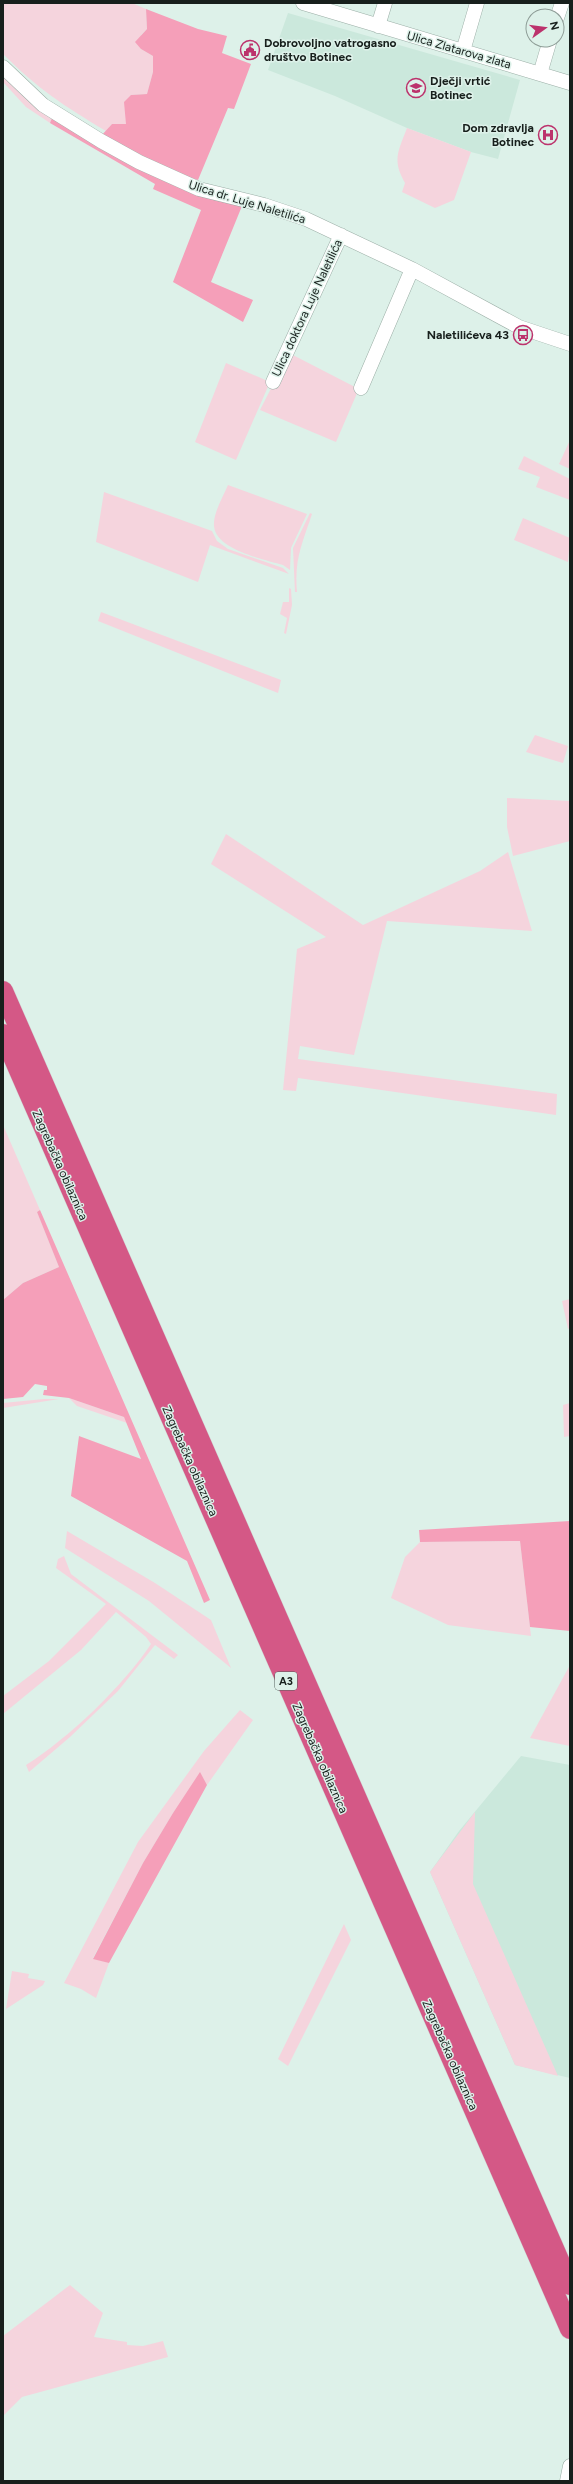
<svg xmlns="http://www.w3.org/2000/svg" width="573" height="2484" font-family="Figtree,sans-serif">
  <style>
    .built { fill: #cbe8dc }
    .green { fill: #f5d4dd }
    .forest { fill: #f59fb9 }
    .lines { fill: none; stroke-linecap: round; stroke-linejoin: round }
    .minor-casing { stroke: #9baea6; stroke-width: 15 }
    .highway-casing { stroke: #d1d2d2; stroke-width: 21 }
    .minor { stroke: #fff; stroke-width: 14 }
    .highway { stroke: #d45886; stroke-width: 20 }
    .labels { text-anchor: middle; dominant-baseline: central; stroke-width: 3; stroke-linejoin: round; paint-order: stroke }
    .shield { fill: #ddf1e9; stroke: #525e5a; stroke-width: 1 }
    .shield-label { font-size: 11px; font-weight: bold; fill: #171f1c }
    .poi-label { font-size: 12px; font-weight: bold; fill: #171f1c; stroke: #ddf1e9; text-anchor: start }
    .street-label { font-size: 12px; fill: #171f1c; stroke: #ddf1e9 }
  </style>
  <rect width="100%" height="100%" fill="#ddf1e9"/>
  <path class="built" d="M 288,13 L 520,80 L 498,159 L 471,152 L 407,128 L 335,96 L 268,70 Z
    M 521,1756 L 570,1765 L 570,2078 L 515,2065 L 430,1872 L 459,1831 Z"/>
  <path class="green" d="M 3,3 L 132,3 L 146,9 L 147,29 L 141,35 L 141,49 L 153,56 L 153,72 L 147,94 L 131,95 L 126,125 L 112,124 L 106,131 C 64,106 38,89 3,54 Z
    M 3,75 L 52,118 L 50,123 L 26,107 L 3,82 Z
    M 407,128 L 471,152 L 454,200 L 435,208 L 402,192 L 405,183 C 392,160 398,152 407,128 Z
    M 289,353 L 355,387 L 358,391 L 336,442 L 260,410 Z
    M 226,363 L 270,382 L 236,460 L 195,442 Z
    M 570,440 L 570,469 L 559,464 Z
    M 524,456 L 570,479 L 570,500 L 536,487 L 540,477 L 518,469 Z
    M 228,485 L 307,514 L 291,548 L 290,570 L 283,565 C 263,559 216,550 214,526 C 213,513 223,497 228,485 Z
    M 104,492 L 212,531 L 217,541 L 228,549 L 283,568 L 289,574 L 210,545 L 198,582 L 96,542 Z
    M 310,513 L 312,514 C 302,544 294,560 297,592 L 295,592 L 293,548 Z
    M 523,518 L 570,538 L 568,562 L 514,540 Z
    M 289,588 L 291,589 L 292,605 L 286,634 L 284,633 L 287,618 L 280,614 L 283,602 L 289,602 Z
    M 101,612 L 281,680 L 278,693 L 98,621 Z
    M 535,735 L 568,746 L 563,763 L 526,752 Z
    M 507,798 L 570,801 L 570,841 L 513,856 L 507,827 Z
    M 226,834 L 363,925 L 480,871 L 508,852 L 532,931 L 387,921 L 354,1055 L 300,1046 L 298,1059 L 557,1094 L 556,1115 L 298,1078 L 296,1091 L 283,1090 L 297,949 L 326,937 L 211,864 Z
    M 3,1125 L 40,1210 L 37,1212 L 59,1267 L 23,1283 L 3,1300 Z
    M 570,1299 L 570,1328 L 568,1329 L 562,1301 Z
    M 69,1398 L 124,1417 L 127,1423 L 77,1406 Z
    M 44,1399 L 59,1399 L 3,1408 L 3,1403 Z
    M 570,1403 L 570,1436 L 564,1437 L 563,1405 Z
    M 67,1531 L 155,1583 L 211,1620 L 231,1668 L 149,1601 L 65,1548 Z
    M 520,1541 L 531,1636 L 448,1625 L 391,1598 L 405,1557 L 420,1542 Z
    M 64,1556 L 71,1574 L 178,1655 L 174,1659 L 155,1645 L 118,1691 L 70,1737 L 29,1772 L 26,1765 C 69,1738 123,1686 151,1644 L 146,1637 L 116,1612 L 81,1650 L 3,1714 L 3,1696 L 49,1661 L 106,1604 L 56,1568 L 58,1559 Z
    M 570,1665 L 570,1746 L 530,1738 Z
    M 240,1710 L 253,1720 L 207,1785 L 200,1773 L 173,1813 L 143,1863 L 93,1958 L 109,1963 L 96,1998 L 81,1989 L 64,1983 L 138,1842 L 204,1751 Z
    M 475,1812 L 473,1884 L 558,2076 L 515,2065 L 430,1872 Z
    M 344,1924 L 351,1940 L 288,2066 L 278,2059 Z
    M 12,1971 L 29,1974 L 28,1978 L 45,1981 L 43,1985 L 6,2009 Z
    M 70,2285 L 103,2313 L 94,2337 L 127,2342 L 127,2345 L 143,2346 L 163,2341 L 168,2357 L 22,2397 L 3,2416 L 3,2336 Z"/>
  <path class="forest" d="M 146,9 L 198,29 L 227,36 L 222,53 L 251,64 L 234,109 L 228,108 L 198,180 L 176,174 L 101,136 L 112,124 L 126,124 L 124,102 L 131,95 L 147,94 L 153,72 L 153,56 L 141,49 L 135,42 L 147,29 Z
    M 52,118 L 242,206 L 211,282 L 253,300 L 243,322 L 173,282 L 201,210 L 153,189 L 155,184 L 50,123 Z
    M 40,1210 L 210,1600 L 204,1603 L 187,1561 L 71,1496 L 79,1436 L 141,1459 L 124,1417 L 69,1398 L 43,1395 L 44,1390 L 47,1390 L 47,1386 L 35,1384 L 23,1397 L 3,1399 L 3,1300 L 23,1283 L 59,1267 L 37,1212 Z
    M 570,1521 L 570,1631 L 530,1627 L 520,1541 L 420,1542 L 419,1530 Z
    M 200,1772 L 207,1785 L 109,1963 L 93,1959 L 143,1863 L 173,1813 Z"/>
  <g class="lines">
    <g class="minor-casing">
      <path id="minor" d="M 303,3 L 570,83
        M 557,18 L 562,3
        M 378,26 L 385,3
        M 463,51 L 477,3
        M 3,67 L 43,105 L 101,141 L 139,162 L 199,189 L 264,205 L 306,219 L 412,269 L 519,327 L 570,344
        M 540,74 L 550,40
        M 273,382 L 341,235
        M 361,388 L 412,269
        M 567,2481 L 570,2466"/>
    </g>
    <g class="highway-casing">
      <path id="highway" d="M 3,991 L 570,2285
        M 3,1034 L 570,2329"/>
    </g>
    <use href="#minor" class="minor"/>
    <use href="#highway" class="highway"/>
  </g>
  <defs>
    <g id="civic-ring" transform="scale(1)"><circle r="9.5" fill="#ddf1e9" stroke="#bc326c" stroke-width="1.5"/><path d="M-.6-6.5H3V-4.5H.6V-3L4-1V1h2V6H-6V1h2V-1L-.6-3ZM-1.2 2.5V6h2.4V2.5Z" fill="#bc326c"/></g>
    <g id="school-ring" transform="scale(1)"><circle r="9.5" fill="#ddf1e9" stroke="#bc326c" stroke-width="1.5"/><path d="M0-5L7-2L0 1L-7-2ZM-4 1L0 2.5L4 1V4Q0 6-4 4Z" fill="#bc326c"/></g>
    <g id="hospital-ring" transform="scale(1)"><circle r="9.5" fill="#ddf1e9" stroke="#bc326c" stroke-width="1.5"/><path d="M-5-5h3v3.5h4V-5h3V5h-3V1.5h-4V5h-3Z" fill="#bc326c"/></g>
    <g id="bus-ring" transform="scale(1)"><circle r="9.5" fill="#ddf1e9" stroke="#bc326c" stroke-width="1.5"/><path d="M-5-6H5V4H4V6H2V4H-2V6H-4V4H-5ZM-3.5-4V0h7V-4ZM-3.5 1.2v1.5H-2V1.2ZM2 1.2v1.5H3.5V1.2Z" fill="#bc326c"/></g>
  </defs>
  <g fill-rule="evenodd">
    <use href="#civic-ring" x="250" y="50"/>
    <use href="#school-ring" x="416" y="88"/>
    <use href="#hospital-ring" x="548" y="135"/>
    <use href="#bus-ring" x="523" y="335"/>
  </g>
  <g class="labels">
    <rect class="shield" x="275" y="1672" width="22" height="18" rx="3"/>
    <g class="shield-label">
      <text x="286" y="1681">A3</text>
    </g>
    <g class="poi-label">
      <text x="264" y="43">Dobrovoljno vatrogasno<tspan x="264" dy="14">društvo Botinec</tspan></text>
      <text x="430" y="81">Dječji vrtić<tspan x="430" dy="14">Botinec</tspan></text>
      <text x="534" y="128" text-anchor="end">Dom zdravlja<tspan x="534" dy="14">Botinec</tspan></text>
      <text x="509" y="335" text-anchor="end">Naletilićeva 43</text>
    </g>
    <g class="street-label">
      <text transform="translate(459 50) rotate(16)">Ulica Zlatarova zlata</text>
      <text transform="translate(247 202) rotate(17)">Ulica dr. Luje Naletilića</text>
      <text transform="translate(307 308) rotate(-65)">Ulica doktora Luje Naletilića</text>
      <text transform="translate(60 1165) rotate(66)">Zagrebačka obilaznica</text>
      <text transform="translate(190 1461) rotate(66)">Zagrebačka obilaznica</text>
      <text transform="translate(320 1758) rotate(66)">Zagrebačka obilaznica</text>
      <text transform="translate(450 2055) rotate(66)">Zagrebačka obilaznica</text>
    </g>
  </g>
  <rect width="573" height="2484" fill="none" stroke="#171f1c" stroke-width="8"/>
  <g transform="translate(545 28) rotate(76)"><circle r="19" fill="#ddf1e9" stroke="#8e9d97"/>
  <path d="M0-3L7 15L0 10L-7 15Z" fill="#bc326c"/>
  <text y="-6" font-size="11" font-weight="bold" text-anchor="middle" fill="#171f1c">N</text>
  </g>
</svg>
